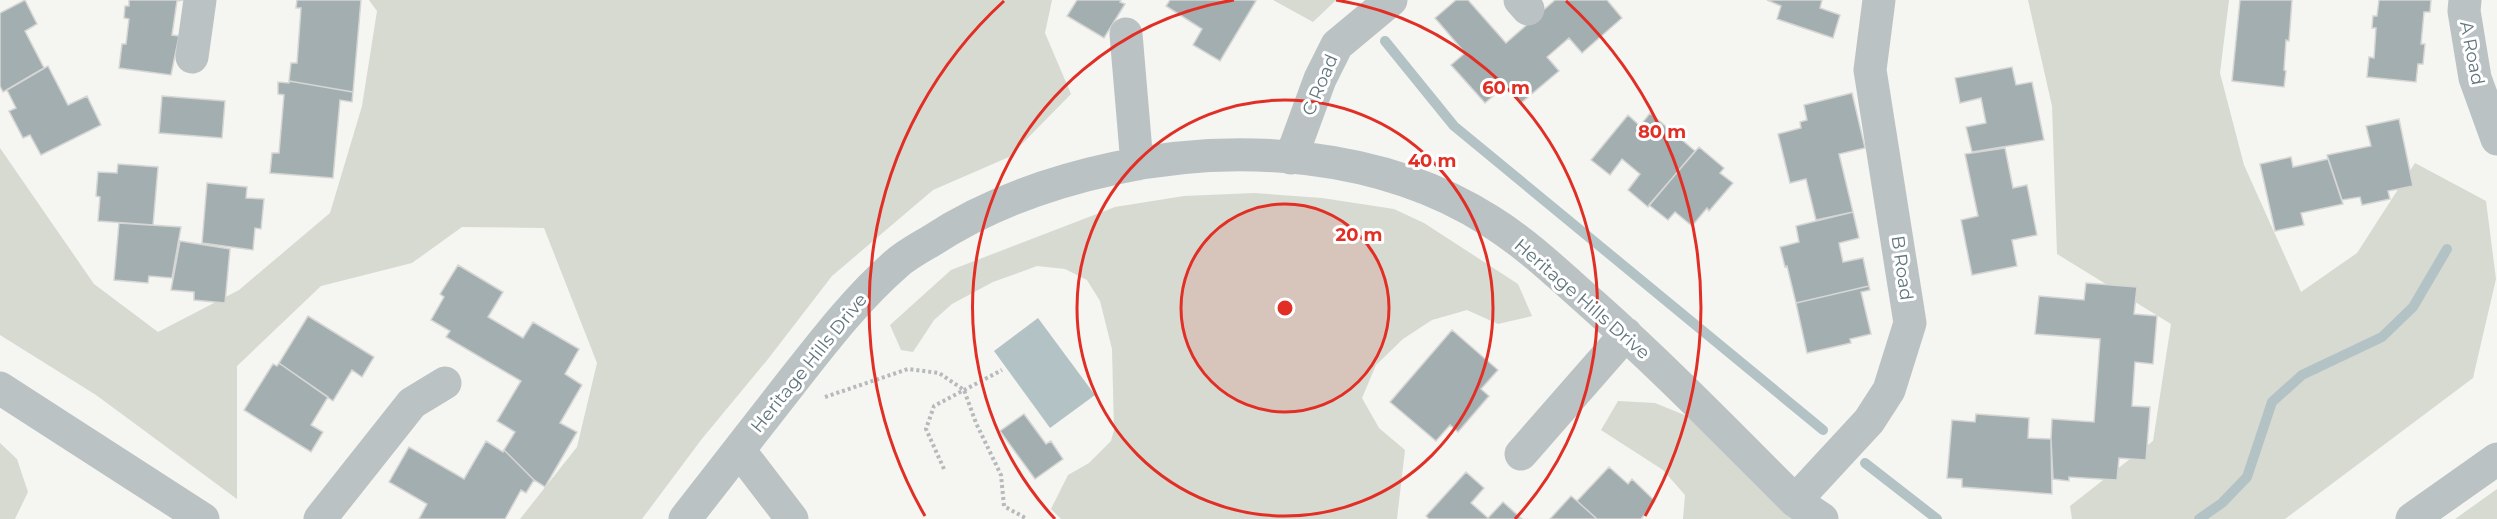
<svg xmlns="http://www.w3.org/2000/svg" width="2497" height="519" font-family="Montserrat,sans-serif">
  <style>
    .green { fill: #d6dad1 }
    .water { fill: #b3c3c5 }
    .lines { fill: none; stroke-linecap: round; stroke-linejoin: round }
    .stream { stroke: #b3c3c5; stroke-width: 10 }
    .building { fill: #a3aeb1; stroke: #d6d6d4; stroke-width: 1.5 }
    .path { stroke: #b6babc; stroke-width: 4; stroke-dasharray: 3 3; stroke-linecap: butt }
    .minor { stroke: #bbc2c4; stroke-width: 33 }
    .ring { fill: none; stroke: #e12f26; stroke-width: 3 }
    .labels { text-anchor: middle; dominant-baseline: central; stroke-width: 6; stroke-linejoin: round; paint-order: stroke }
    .street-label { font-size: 18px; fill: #60767c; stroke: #fff }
    .centre { fill: #e12f26; stroke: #fff; stroke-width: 3 }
    .ring-label { font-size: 18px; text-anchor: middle; font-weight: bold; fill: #e12f26; stroke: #fff; stroke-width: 6; stroke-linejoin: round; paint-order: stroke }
  </style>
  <rect width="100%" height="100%" fill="#f5f5f1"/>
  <path class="green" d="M 369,0 L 1052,0 L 1045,33 L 1071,94 L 1009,157 L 933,190 L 832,276 L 768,359 L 701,440 L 642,519 L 520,519 L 577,447 L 597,363 L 544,228 L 462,227 L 412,263 L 321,286 L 237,366 L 237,499 L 96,395 L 0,335 L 0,148 L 94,284 L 158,332 L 239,290 L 330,213 L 362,106 L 377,11 Z
    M 1273,0 L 1336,0 L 1313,22 Z
    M 2028,0 L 2229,0 L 2220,73 L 2244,165 L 2301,292 L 2357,253 L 2415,163 L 2486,201 L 2496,279 L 2473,378 L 2285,519 L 2072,519 L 2070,506 L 2153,441 L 2171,324 L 2057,254 L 2052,106 Z
    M 1254,193 L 1322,198 L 1394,209 L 1424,223 L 1518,284 L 1532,316 L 1498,324 L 1467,310 L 1432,320 L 1403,339 L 1376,365 L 1362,398 L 1379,428 L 1405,450 L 1397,519 L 1061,519 L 1051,509 L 1068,475 L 1089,463 L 1111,441 L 1114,430 L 1112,349 L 1100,301 L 1087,280 L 1065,269 L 1037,266 L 993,282 L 952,304 L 934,320 L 913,352 L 901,350 L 890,325 L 951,270 L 1115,207 L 1184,196 Z
    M 1618,401 L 1655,403 L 1687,416 L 1808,519 L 1683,519 L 1685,495 L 1663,470 L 1601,430 Z
    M 0,443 L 17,459 L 28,492 L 15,519 L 0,519 Z
    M 2497,489 L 2497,519 L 2455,519 Z"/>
  <path class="water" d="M 1038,318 L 1095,395 L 1050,428 L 994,351 Z"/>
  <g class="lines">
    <path class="stream" d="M 1385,41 L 1454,126 L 1823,430
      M 1865,463 L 1937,519
      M 2199,519 L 2222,503 L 2247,477 L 2272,402 L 2302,375 L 2382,337 L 2413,307 L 2447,249"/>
  </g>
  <path class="building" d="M 25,0 L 37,24 L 25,31 L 44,68 L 3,92 L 0,86 L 0,13 Z
    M 129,0 L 183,0 L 177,1 L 172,35 L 179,36 L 171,75 L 119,68 L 122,44 L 126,44 L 129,19 L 124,18 L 125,6 L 129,6 Z
    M 297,0 L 361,0 L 353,92 L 289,81 L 291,63 L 297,63 L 301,8 L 296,8 Z
    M 1077,0 L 1121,0 L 1120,2 L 1125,4 L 1104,38 L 1067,16 Z
    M 1170,0 L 1253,0 L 1256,1 L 1220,61 L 1193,45 L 1202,29 L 1166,6 Z
    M 1456,0 L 1468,0 L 1506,43 L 1555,0 L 1607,0 L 1622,18 L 1582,53 L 1569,38 L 1547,57 L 1559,71 L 1521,103 L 1506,85 L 1485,103 L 1451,65 L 1465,53 L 1435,18 Z
    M 1767,0 L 1822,0 L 1820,8 L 1840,15 L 1833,38 L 1777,19 L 1781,6 Z
    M 2240,0 L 2292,0 L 2289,41 L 2286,40 L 2284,70 L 2286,71 L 2284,87 L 2232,81 Z
    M 2379,0 L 2431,0 L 2430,12 L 2424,12 L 2421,44 L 2425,44 L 2423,64 L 2418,64 L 2416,82 L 2367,77 L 2369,57 L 2374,58 L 2376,28 L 2372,28 L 2373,16 L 2377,16 Z
    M 48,66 L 68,105 L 87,96 L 101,125 L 41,155 L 30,135 L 23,138 L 9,111 L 16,108 L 7,90 Z
    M 2012,67 L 2016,85 L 2032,82 L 2044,140 L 1972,152 L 1966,127 L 1986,123 L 1981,98 L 1960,103 L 1955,78 Z
    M 289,81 L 353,92 L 352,102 L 340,100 L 333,178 L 270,173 L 272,153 L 279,153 L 284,95 L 278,94 L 278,82 L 289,83 Z
    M 1852,93 L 1865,148 L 1839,154 L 1853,212 L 1816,220 L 1806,179 L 1790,183 L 1778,134 L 1801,128 L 1800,122 L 1807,120 L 1804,105 Z
    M 162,96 L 225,101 L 222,138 L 159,133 Z
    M 1650,113 L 1695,151 L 1648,207 L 1628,190 L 1640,174 L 1622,159 L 1610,175 L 1591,160 L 1628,115 L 1640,126 Z
    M 2399,119 L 2413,186 L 2388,191 L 2390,199 L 2362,205 L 2360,197 L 2342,200 L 2327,155 L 2371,146 L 2366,126 Z
    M 1699,147 L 1724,168 L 1720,173 L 1733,183 L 1709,211 L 1707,208 L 1692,226 L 1675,212 L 1668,220 L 1649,205 Z
    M 2005,148 L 2013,188 L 2027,185 L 2037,235 L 2012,240 L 2017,266 L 1972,275 L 1961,220 L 1978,216 L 1965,154 Z
    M 2291,157 L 2293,167 L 2328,159 L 2343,204 L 2301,213 L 2304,225 L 2275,231 L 2260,164 Z
    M 118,164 L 158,167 L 153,225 L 98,221 L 100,197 L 96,196 L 98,172 L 117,173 Z
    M 207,183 L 247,187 L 246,198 L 264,199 L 261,229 L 255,228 L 253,250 L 202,243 Z
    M 1853,212 L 1859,238 L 1839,243 L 1843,262 L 1863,258 L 1869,286 L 1796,303 L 1787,266 L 1785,267 L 1780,247 L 1799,242 L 1796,226 Z
    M 119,223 L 181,227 L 172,278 L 149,276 L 148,283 L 114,280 Z
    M 180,241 L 230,249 L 225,303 L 194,300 L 194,292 L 171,290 Z
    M 458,265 L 503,292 L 488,317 L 523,338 L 533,322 L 579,349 L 565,374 L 582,385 L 560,423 L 577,432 L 545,487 L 534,480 L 504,450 L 515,432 L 497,421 L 521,381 L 446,337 L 450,331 L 431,320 L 444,297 L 440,294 Z
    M 2086,283 L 2137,287 L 2134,314 L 2157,316 L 2153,364 L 2135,362 L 2132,406 L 2150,407 L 2146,460 L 2119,458 L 2117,480 L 2069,477 L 2069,481 L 2053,479 L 2051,439 L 2052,419 L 2094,422 L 2100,339 L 2035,334 L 2039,296 L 2084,300 Z
    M 1869,286 L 1870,290 L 1861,292 L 1871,334 L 1850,339 L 1851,343 L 1807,353 L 1796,303 Z
    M 308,316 L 374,357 L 362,377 L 352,370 L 333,401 L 279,363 Z
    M 1452,330 L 1498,370 L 1481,389 L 1489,396 L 1458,432 L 1450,425 L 1436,441 L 1390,402 Z
    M 279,363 L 328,397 L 311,425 L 323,432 L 311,452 L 244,410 L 273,364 L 277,366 Z
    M 1024,414 L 1046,444 L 1051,441 L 1063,459 L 1035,479 L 1000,431 Z
    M 1976,414 L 2029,418 L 2028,438 L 2051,439 L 2052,494 L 1962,487 L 1962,479 L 1947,478 L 1952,420 L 1975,422 Z
    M 486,441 L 503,452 L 504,450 L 534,480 L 526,493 L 521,490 L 505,519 L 419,519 L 427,504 L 389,482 L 409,447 L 464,479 Z
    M 1609,467 L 1628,484 L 1632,479 L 1655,501 L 1641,519 L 1597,519 L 1577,501 Z
    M 1466,472 L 1484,488 L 1471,503 L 1488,518 L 1503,502 L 1522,519 L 1429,519 L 1426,516 Z
    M 1571,496 L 1577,501 L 1597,519 L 1550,519 Z"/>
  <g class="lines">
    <path class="path" d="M 825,397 L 908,369 L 939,373 L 964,390 L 976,423 L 1001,475 L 1004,506 L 1027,519
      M 944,469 L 926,429 L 934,406 L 1002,370"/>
    <path class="minor" d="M 1520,0 L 1528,9
      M 2465,0 L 2464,11 L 2475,78 L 2497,139
      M 1126,34 L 1137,164
      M 192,57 L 200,0
      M 1291,158 L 1320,79 L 1337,45 L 1391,0
      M 0,388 L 203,519
      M 739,450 L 792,519
      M 1521,454 L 1626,334
      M 1795,501 L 1869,421 L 1889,390 L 1910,323 L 1870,70 L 1879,0
      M 320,519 L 412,403 L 445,383
      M 685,519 C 720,474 756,428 791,383 C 824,341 856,299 896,264 C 906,255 919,248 931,241 C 987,204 1050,182 1116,168 C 1238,142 1382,152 1490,221 C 1527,244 1559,275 1592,304 C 1662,366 1728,434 1795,501 L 1822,519
      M 2412,519 L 2497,459"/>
  </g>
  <circle cx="1285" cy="308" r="104" fill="#e12f26" fill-opacity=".12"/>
  <g class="ring">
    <circle cx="1285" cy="308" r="104"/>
    <circle cx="1285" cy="308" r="208"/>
    <path d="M1055 519A312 312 0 0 1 1234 0M1336 0A312 312 0 0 1 1515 519"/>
    <path d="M925 516A416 416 0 0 1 1004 1M1566 1A416 416 0 0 1 1645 516"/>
  </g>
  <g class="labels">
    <g class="street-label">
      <text transform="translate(2472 53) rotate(79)">A Road</text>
      <text transform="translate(1320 85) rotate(-67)">C Road</text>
      <text transform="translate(1902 268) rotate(82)">B Road</text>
      <text transform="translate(1582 299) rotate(41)">Heritage Hills Drive</text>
      <text transform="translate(809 363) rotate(-51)">Heritage Hills Drive</text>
    </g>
  </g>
  <circle cx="1285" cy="308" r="9" class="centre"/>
  <g class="ring-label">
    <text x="1506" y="94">60 m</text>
    <text x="1662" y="138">80 m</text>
    <text x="1432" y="167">40 m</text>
    <text x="1359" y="241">20 m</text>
  </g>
</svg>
